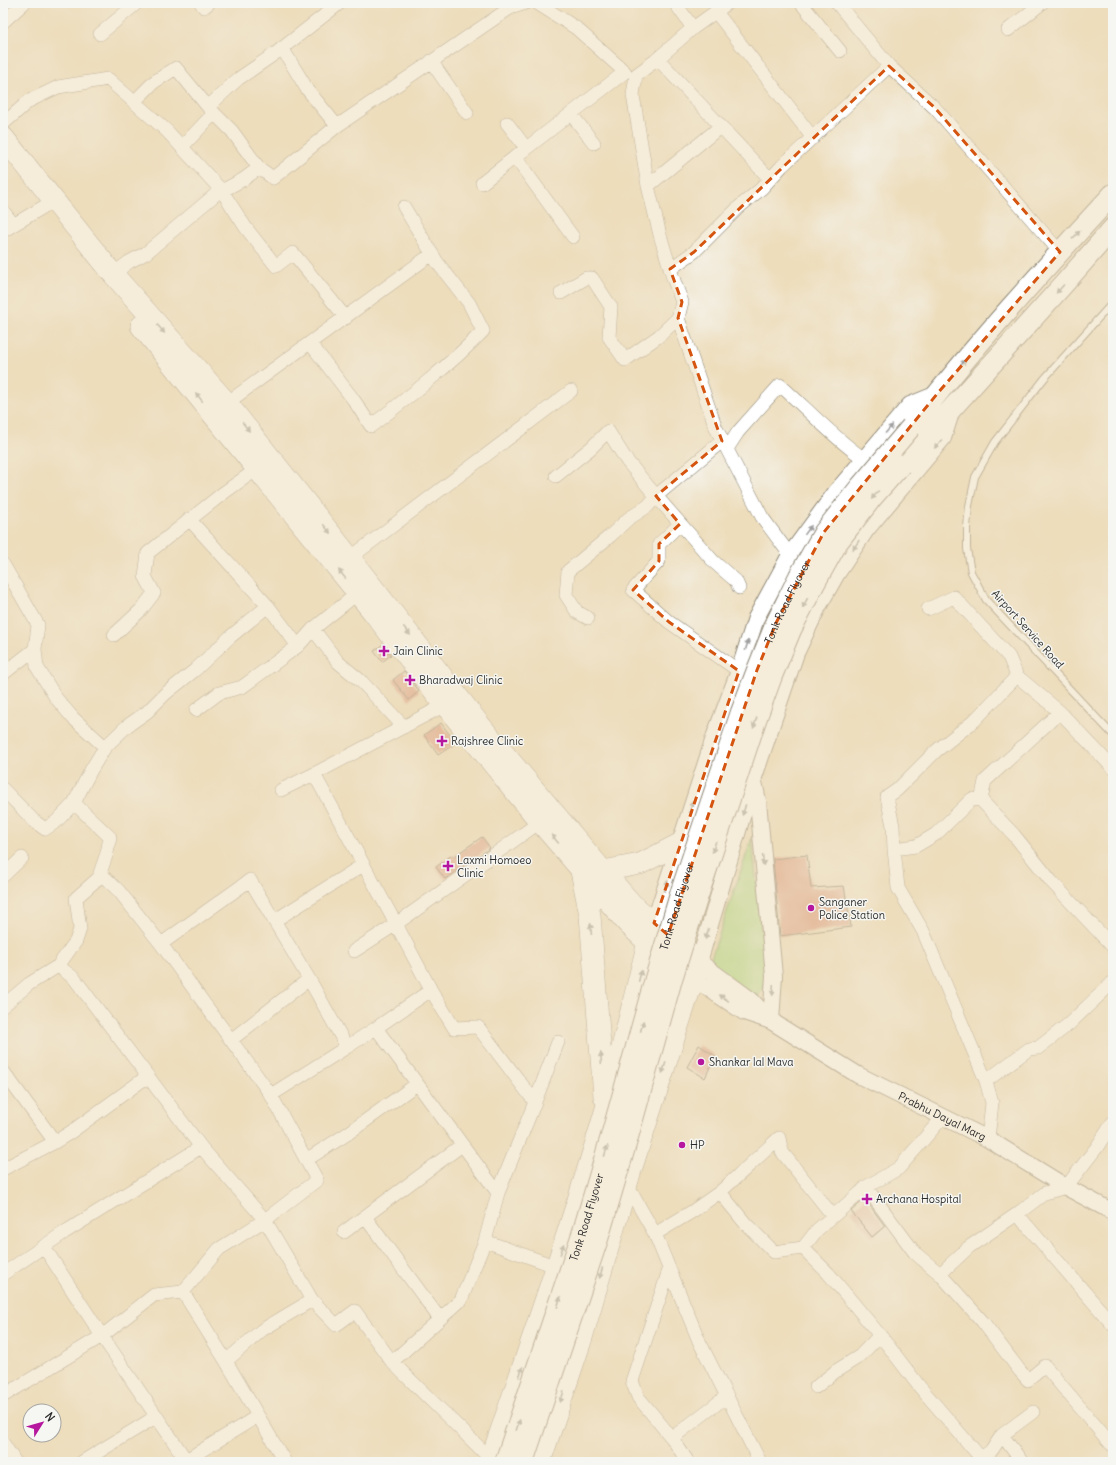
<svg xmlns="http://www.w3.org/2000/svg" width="1116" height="1465" font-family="Delius,sans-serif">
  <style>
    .green { fill: #add985; stroke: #6c8258 }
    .building { fill: #dc977b }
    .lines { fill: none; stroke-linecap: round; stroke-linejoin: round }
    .service-casing { stroke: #8c8473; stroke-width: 8 }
    .minor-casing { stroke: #8c8473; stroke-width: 14 }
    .tertiary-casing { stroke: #8c8473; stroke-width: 18 }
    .primary-casing { stroke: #8c8473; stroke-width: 22 }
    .trunk-casing { stroke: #8c8473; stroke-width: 22 }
    .service { stroke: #fff; stroke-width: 6 }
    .minor { stroke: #fff; stroke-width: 13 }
    .tertiary { stroke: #fff; stroke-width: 16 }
    .primary { stroke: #fff; stroke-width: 20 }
    .trunk { stroke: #fff; stroke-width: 21 }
    .primary-bridge-casing { stroke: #8c8473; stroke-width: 22; stroke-linecap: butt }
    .primary-bridge { stroke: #fff; stroke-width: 20 }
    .oneway { fill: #a0a0a0 }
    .marked { fill: none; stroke: #d5540f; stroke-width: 3; stroke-dasharray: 8 5; stroke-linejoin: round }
    .poi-dot { fill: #b5179e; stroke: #f6f6f2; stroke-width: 1.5 }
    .labels { text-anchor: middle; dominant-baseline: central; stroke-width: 3; stroke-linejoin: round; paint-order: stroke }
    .street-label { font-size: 11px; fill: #2b2b2b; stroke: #f6f6f2 }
    .poi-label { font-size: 11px; fill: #2b2b2b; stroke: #f6f6f2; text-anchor: start }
  </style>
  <rect width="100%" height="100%" fill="#f6f6f2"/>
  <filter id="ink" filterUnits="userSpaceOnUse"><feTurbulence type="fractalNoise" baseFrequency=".025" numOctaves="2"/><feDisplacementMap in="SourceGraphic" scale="8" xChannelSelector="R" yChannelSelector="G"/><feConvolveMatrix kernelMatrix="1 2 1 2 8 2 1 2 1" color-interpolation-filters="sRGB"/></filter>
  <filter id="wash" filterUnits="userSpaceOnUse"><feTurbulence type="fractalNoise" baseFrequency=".012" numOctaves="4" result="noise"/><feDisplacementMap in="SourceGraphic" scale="16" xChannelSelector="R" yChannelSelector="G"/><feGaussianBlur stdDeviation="0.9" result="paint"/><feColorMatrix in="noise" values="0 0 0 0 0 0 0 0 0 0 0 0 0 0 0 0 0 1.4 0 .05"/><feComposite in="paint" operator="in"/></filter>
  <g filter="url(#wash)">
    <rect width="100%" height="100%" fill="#edddbb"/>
    <path class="green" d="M 752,838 L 764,956 L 765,986 L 757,998 L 713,968 L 711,958 Z"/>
    <g id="blocks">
      <path class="building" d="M 383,644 L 391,655 L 382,662 L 374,651 Z
        M 404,671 L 419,691 L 409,700 L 393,680 Z
        M 441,723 L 456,743 L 438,755 L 424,735 Z
        M 482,837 L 490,848 L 445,879 L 436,867 L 452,855 L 453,857 Z
        M 807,855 L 811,888 L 844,886 L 851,927 L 780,936 L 773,859 Z
        M 699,1045 L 715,1056 L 705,1078 L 687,1067 Z
        M 865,1199 L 885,1226 L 872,1237 L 851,1211 Z"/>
    </g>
  </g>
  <g filter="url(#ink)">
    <use href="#blocks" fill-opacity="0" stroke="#8c8473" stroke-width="1"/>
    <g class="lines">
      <g class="service-casing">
        <path id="service" d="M 1113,302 L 1044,379 L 995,442 L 975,477 L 969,506 L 967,527 L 967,549 L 971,572 L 986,600 L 1113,735"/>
      </g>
      <g class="minor-casing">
        <path id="minor" d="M 201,3 L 204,7 L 209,3
          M 537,3 L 576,28 L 625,72 L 515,157 L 573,237
          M 675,3 L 693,28
          M 801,3 L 840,51
          M 837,3 L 889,66 L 935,108 L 1060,252
          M 716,12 L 813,138
          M 3,22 L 24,3
          M 1008,30 L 1042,3
          M 100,34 L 137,3
          M 282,48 L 307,89 L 337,126
          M 658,59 L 770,179
          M 431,61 L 467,113
          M 134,102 L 154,82 L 176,68 L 208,107 L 238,79 L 276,53 L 340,3
          M 208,107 L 232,131 L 259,168
          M 571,114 L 594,143
          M 507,123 L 526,148
          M 3,124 L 29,101 L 58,87 L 108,79 L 167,131 L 222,191 L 246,228 L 276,266 L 293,253 L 346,318
          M 182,147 L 214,113
          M 482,183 L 515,157
          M 648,186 L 720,127
          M 3,211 L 13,224
          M 3,231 L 45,206
          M 670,269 L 694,252 L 739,207 L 762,188 L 782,166 L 889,66
          M 113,274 L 129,262 L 146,253 L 216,194 L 244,179 L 259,168 L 273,178 L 337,126 L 510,8 L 526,3
          M 561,293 L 586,278 L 592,278 L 611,307 L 609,337 L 625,360 L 659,336 L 678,318 L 682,302 L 673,278 L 660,235 L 648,186 L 633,95 L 636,75 L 655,61 L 693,28 L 728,3
          M 678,318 L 716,428 L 762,517 L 790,555
          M 310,343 L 353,399 L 371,426 C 410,396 449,366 483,331 L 469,303 L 437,262 L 404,207
          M 227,403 L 432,254
          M 727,449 L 738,432 L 780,385 C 807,409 831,435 860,456
          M 556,476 L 591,448 L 608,431 L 627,461 L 656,496 L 714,562 L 736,581 L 739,588
          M 189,519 L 268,606 L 230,637 L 195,670 L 165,694 L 147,712 L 127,726 L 105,747 L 91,770 L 74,803 L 110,837 L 107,853 L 100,873 L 119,891 L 161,944 L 271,1095 L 347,1047
          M 680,524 L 659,544 L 659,561 L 633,590 L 669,622 L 739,671
          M 350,558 L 571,391
          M 3,564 L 38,625 L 35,649 L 3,674
          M 268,606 L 298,646
          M 928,609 L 954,597 L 1009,657 L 1017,676 L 1060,712 L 1113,768
          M 588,618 L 577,612 L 566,595 L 568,571 L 610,536 L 628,519 L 648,506 L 656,496 L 722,441
          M 313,629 L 338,662 L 362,682 L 404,727
          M 114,635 L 141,610 L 154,593 L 145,576 L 148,553 L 222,494 L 257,469
          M 35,649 L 37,667 L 56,698 L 73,718 L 105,747
          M 196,710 L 219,693 L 242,687 L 298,646 L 313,629 L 358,593
          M 3,789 L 34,821 L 45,829 L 57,821 L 74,803
          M 281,790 L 314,774
          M 981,800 L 985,781 L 1060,712
          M 894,849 L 916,846 L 936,834 L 972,799 L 981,800 L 1014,835 L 1051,881 L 1113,947
          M 3,876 L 22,858
          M 274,921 L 363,865
          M 161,944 L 250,880 L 309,979 L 347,1047 L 376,1028 L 498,1193 L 485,1241 L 549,1264 L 555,1271
          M 354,951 L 396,924 L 314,774 L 445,705
          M 58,966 L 76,941 L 80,929 L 76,898 L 102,875
          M 431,990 L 454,1028 L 478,1027 L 535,1102 L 498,1193
          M 3,1006 L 29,984 L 58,966 L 74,978 L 201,1147 L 265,1220 L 219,1249 L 183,1292 L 154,1295 L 102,1336 L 44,1247
          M 376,1028 L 431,990 L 396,924 L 540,822
          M 231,1040 L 309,979
          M 3,1071 L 55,1142 L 3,1169
          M 986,1081 L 1029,1049 L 1038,1048 L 1069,1024 L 1113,982
          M 535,1102 L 558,1042
          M 943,1117 L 899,1168 L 866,1187 L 860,1193 L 817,1230 L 803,1248 L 828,1273 L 883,1339 L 919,1386 L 981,1458
          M 988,1139 L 992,1103 L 986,1081 L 923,931 L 898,888 L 894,849 L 893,826 L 887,797 L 897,790 L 936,751 L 974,721 L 1017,676
          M 55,1142 L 71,1132 L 148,1076
          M 306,1160 L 347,1134 L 417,1084
          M 623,1186 L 627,1185 L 655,1234 L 699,1341 L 760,1462
          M 866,1187 L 915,1253 L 940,1274
          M 720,1192 L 779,1138 L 782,1152 L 833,1216
          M 1017,1214 L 1113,1325
          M 365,1217 L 440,1319
          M 344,1232 L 462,1145
          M 655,1234 L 693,1211 L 720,1192 L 745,1223 L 774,1252 L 803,1248
          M 669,1270 L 632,1381 L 638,1397 L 672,1438 L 688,1462
          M 3,1274 L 65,1232 L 201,1147
          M 183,1292 L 226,1361 L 285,1462
          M 312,1300 L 336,1325 L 355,1311 L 392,1362 L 491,1459
          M 226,1361 L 262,1330 L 312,1300 L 265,1220 L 317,1180 L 271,1095
          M 392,1362 L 461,1300 L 485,1241
          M 816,1387 L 836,1371 L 860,1356 L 880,1335
          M 3,1396 L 102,1336 L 186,1460 L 258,1416
          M 1002,1435 L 1022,1462
          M 672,1438 L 727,1396
          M 3,1443 L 15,1462
          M 1111,1444 L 1045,1366 L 1028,1380 L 1020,1371 L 983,1322 L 940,1274 L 969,1247 L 1017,1214 L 1045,1193 L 1066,1187 L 1097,1147 L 1113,1122
          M 82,1462 L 157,1416
          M 976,1462 L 992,1450 L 1002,1435 L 1033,1412"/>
      </g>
      <g class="tertiary-casing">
        <g id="tertiary">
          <path d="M 754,782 L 758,801 L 774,976 L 771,1021"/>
          <path d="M 654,923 L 715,735 L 739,671 L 756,618 L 790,555 L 836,492 L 910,405 L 937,394"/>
          <path id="s1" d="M 693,978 L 744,1012 L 771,1021 L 858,1075 L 988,1139 L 1066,1187 L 1113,1212"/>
          <path d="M 771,1021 L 751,1000 L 699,962 L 753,780 L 796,653 L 818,607 L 836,575 L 866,530 L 943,438 L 952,410"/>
        </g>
      </g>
      <g class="primary-casing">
        <path id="primary" d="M 911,427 C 974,346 1043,270 1113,194
          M 901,465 L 1063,285 L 1113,228"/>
      </g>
      <g class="trunk-casing">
        <path id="trunk" d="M 3,137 L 113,274 L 227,403 L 350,558 L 480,725 L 603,871 L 632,904 L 699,962 L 631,1170 L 581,1341 L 540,1462
          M 141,326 L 373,612 L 445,705 L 540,822 L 627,923 L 648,943 L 677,965
          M 581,871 L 590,915 L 604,1097
          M 603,871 L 640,864 L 679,844
          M 490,1462 C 530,1346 570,1230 605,1112 C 622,1052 635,991 651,931"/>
      </g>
      <use href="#service" class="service"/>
      <use href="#minor" class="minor"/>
      <use href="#tertiary" class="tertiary"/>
      <use href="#primary" class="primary"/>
      <use href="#trunk" class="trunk"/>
      <g class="primary-bridge-casing">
        <g id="primary-bridge">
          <path id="s2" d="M 505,1462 L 582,1234 L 611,1136 L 656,975 L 681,891 L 741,712 L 757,670 L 776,623 L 799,576 L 824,532 L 859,488 L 911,427"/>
          <path d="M 523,1462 L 598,1239 L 627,1141 L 672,979 L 698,896 L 757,717 L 772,676 L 791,630 L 814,585 L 838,542 L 872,498 L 901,465"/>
        </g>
      </g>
      <use href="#primary-bridge" class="primary-bridge"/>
    </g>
    <defs><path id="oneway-solid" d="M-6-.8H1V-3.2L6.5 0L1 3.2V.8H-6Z"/></defs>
    <g class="oneway">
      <use href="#oneway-solid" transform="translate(1076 235) rotate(-47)"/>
      <use href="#oneway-solid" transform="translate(1060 289) rotate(132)"/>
      <use href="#oneway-solid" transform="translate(161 329) rotate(49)"/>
      <use href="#oneway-solid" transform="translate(962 364) rotate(-49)"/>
      <use href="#oneway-solid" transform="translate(199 397) rotate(-129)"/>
      <use href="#oneway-solid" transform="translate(246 427) rotate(51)"/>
      <use href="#oneway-solid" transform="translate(889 429) rotate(-49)"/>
      <use href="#oneway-solid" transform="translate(938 444) rotate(130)"/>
      <use href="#oneway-solid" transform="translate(875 495) rotate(130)"/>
      <use href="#oneway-solid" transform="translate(327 529) rotate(51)"/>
      <use href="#oneway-solid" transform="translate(808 530) rotate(-54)"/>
      <use href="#oneway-solid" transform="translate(856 545) rotate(123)"/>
      <use href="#oneway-solid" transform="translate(342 574) rotate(-129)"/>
      <use href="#oneway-solid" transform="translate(805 603) rotate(117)"/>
      <use href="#oneway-solid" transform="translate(407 631) rotate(52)"/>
      <use href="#oneway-solid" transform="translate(747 645) rotate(-73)"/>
      <use href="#oneway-solid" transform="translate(755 723) rotate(109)"/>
      <use href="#oneway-solid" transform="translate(691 807) rotate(-72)"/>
      <use href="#oneway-solid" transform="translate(744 810) rotate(107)"/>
      <use href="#oneway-solid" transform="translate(555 839) rotate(-130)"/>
      <use href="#oneway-solid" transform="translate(714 847) rotate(108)"/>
      <use href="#oneway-solid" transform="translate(763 860) rotate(85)"/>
      <use href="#oneway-solid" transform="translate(666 886) rotate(-72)"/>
      <use href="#oneway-solid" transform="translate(591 929) rotate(-94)"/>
      <use href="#oneway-solid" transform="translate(707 934) rotate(107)"/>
      <use href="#oneway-solid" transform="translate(640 976) rotate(-76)"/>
      <use href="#oneway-solid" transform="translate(773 990) rotate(93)"/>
      <use href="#oneway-solid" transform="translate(724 998) rotate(-146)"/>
      <use href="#oneway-solid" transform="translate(642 1026) rotate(-75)"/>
      <use href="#oneway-solid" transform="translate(601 1058) rotate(-94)"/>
      <use href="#oneway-solid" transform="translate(664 1068) rotate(108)"/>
      <use href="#oneway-solid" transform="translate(606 1151) rotate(-73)"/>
      <use href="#oneway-solid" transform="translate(562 1249) rotate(-72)"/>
      <use href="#oneway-solid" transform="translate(601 1273) rotate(106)"/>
      <use href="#oneway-solid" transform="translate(559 1302) rotate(-72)"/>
      <use href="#oneway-solid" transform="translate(521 1372) rotate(-71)"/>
      <use href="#oneway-solid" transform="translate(562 1397) rotate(109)"/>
      <use href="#oneway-solid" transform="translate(518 1425) rotate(-71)"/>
    </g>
  </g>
  <path d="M0 0H1116V1465H0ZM 889,66 L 935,108 L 1060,252 L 937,394 L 824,532 L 776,623 L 757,670 L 668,935 L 654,923 L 739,671 L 669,622 L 633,590 L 659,561 L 659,544 L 680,524 L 656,496 L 722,441 L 678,318 L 682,302 L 670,269 L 694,252 Z" fill="#edddbb" fill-opacity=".55" fill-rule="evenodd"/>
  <path class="marked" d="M 889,66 L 935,108 L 1060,252 L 937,394 L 824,532 L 776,623 L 757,670 L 668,935 L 654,923 L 739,671 L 669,622 L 633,590 L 659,561 L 659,544 L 680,524 L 656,496 L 722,441 L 678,318 L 682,302 L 670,269 L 694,252 Z"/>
  <g class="poi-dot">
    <path d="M382 645h4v4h4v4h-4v4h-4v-4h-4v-4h4z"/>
    <path d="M408 674h4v4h4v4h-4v4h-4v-4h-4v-4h4z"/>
    <path d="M440 735h4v4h4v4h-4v4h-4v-4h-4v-4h4z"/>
    <path d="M446 860h4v4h4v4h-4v4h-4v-4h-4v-4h4z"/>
    <circle cx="811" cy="908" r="4"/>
    <circle cx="701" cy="1062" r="4"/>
    <circle cx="682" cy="1145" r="4"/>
    <path d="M865 1193h4v4h4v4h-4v4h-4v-4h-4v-4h4z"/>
  </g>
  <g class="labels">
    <g class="street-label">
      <text stroke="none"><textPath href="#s2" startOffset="906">Tonk Road Flyover</textPath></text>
      <text transform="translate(1028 629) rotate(48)">Airport Service Road</text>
      <text stroke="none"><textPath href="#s2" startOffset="582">Tonk Road Flyover</textPath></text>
      <text stroke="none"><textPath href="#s1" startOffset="286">Prabhu Dayal Marg</textPath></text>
      <text stroke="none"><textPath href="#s2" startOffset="258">Tonk Road Flyover</textPath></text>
    </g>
    <g class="poi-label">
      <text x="393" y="651">Jain Clinic</text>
      <text x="419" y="680">Bharadwaj Clinic</text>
      <text x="451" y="741">Rajshree Clinic</text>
      <text x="457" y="860">Laxmi Homoeo<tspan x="457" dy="13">Clinic</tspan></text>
      <text x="819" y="902">Sanganer<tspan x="819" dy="13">Police Station</tspan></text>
      <text x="709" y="1062">Shankar lal Mava</text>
      <text x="690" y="1145">HP</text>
      <text x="876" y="1199">Archana Hospital</text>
    </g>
  </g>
  <rect width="1116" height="1465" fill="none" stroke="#f6f6f2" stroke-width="16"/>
  <g transform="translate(42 1423) rotate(53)"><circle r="19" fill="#f6f6f2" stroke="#a5a5a2"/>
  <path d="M0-3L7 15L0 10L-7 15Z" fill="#b5179e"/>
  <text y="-6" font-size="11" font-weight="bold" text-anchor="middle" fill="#2b2b2b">N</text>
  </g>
</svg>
